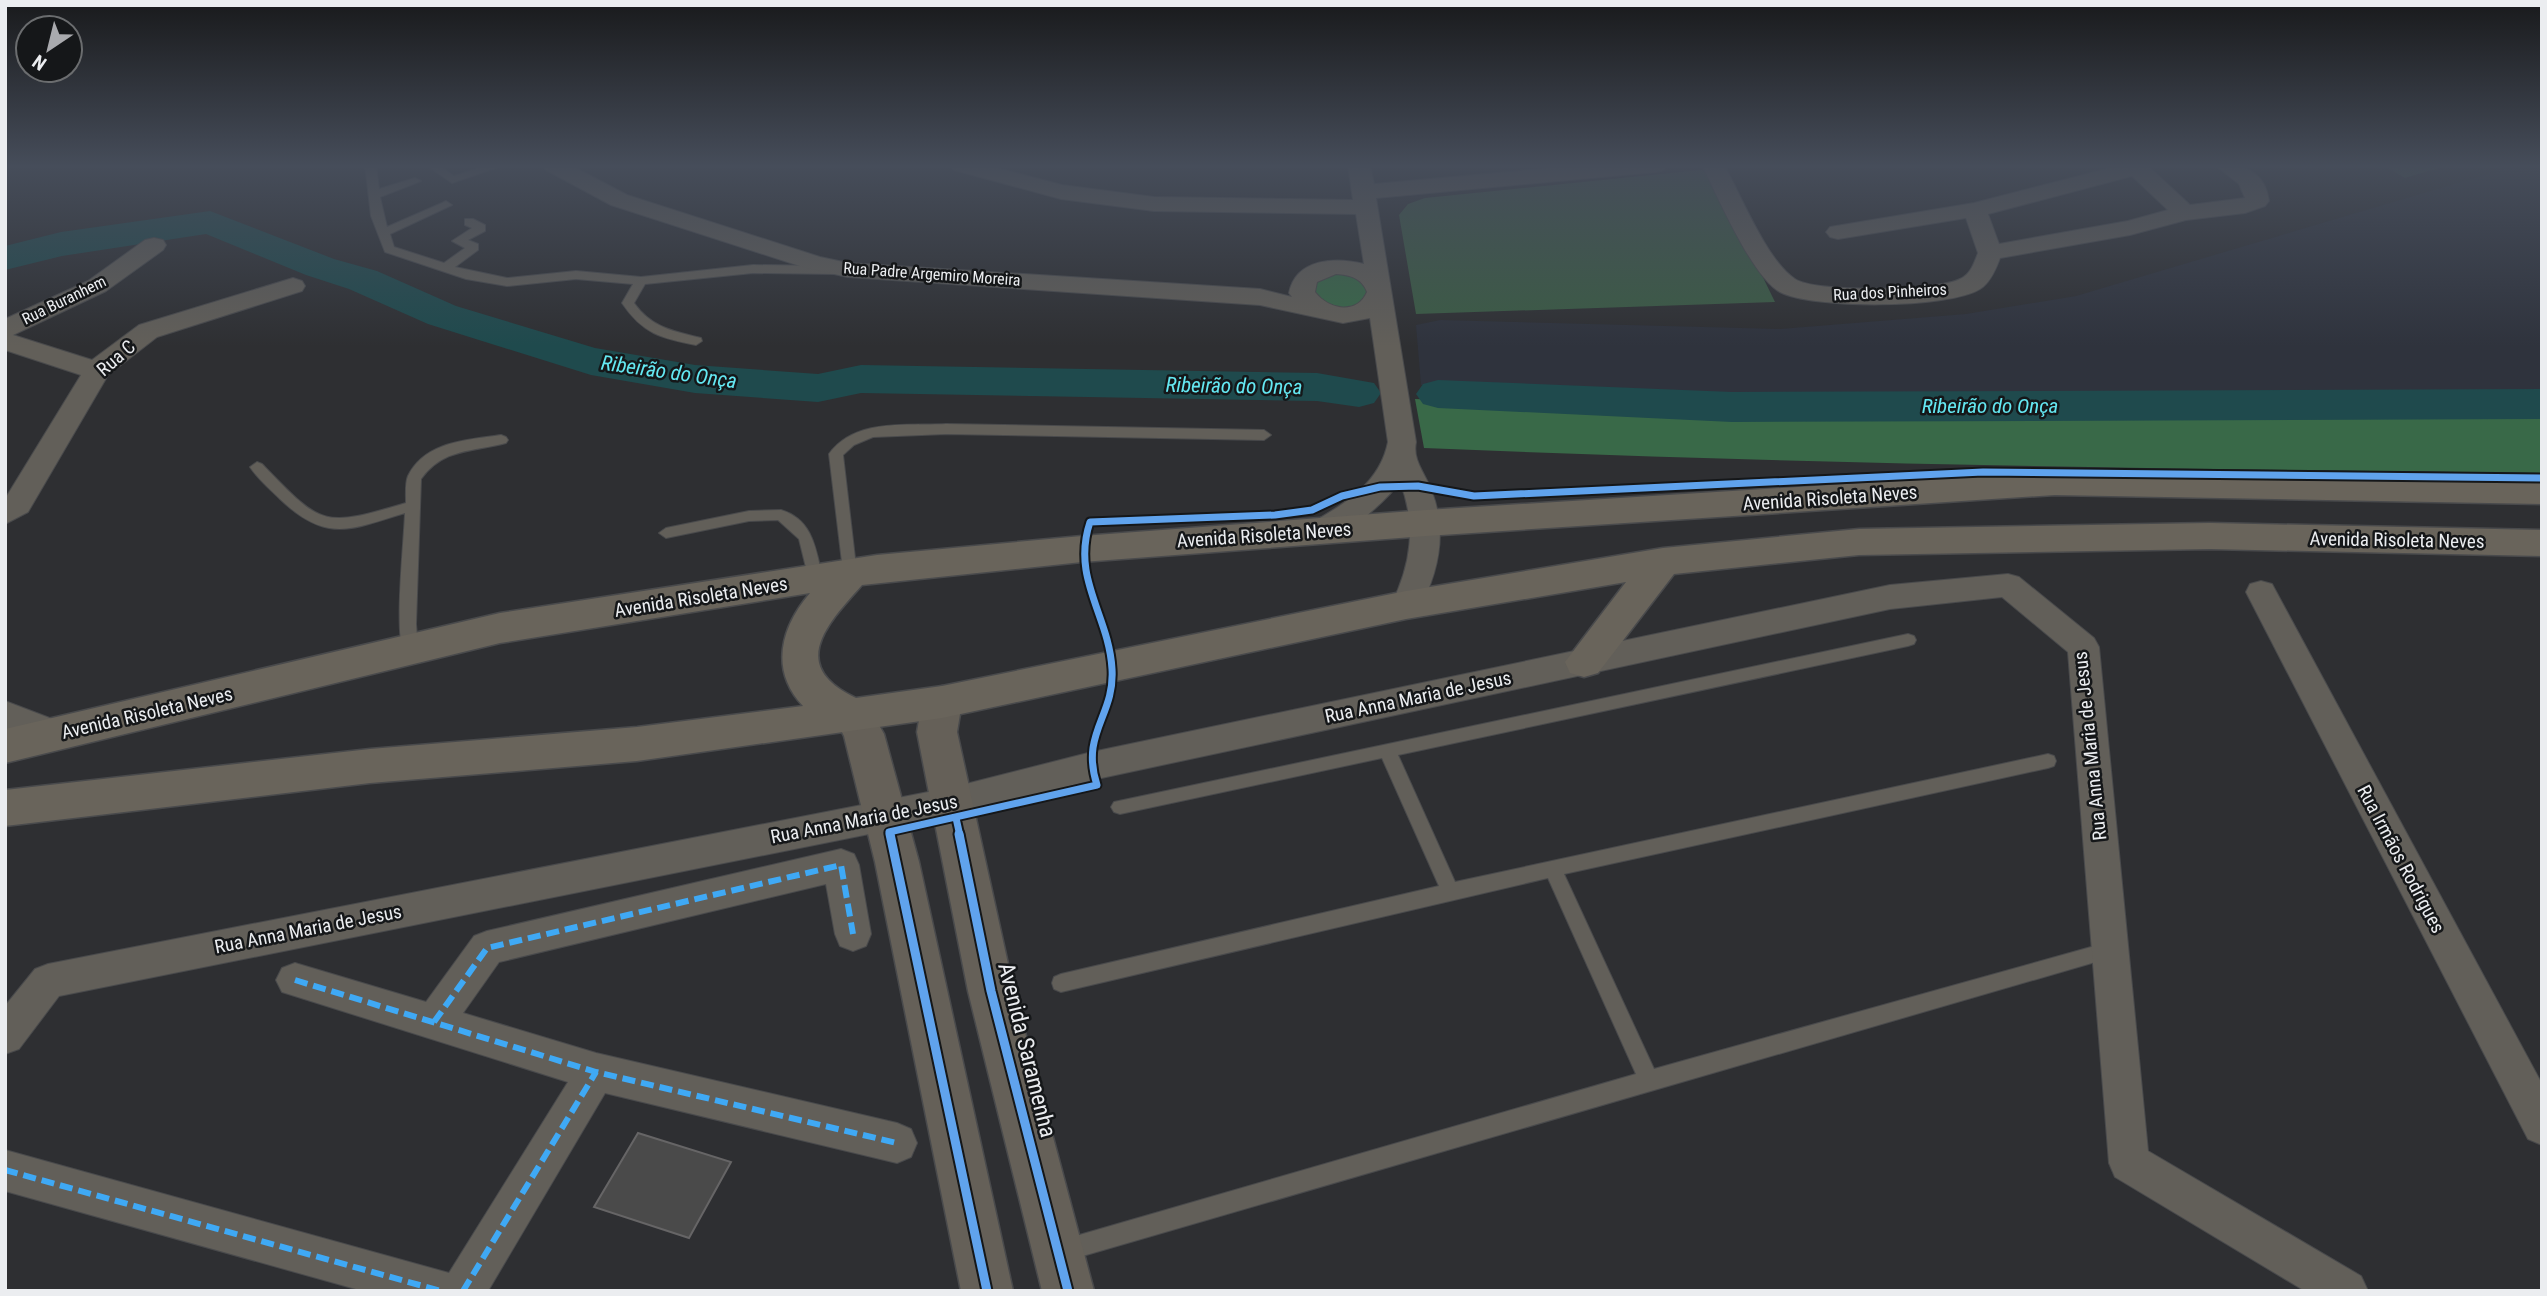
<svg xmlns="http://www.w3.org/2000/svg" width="2547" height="1296" font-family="'Roboto Condensed',sans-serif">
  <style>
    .built { fill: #2f333d }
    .green { fill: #3b5c44 }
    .forest { fill: #396948 }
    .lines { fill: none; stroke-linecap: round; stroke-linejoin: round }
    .river { fill: #1f4a4d; fill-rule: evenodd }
    .building { fill: #4a4a4a; stroke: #666566; stroke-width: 2 }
    .lane-casing { stroke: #494a4c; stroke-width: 2 }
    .street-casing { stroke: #494a4c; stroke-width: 2 }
    .secondary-casing { stroke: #494a4c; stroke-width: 3 }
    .highway-casing { stroke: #494a4c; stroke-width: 3 }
    .lane { fill: #625f59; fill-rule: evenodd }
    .street { fill: #625f59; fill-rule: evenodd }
    .secondary { fill: #656058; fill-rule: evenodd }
    .highway { fill: #69645b; fill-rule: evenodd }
    .quiet { stroke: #3fa9f5; stroke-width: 6; stroke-dasharray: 13 6; stroke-linecap: butt }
    .cycleway-far1-casing { stroke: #151719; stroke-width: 11 }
    .cycleway-casing { stroke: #151719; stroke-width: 13 }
    .cycleway-far1 { stroke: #60a3ed; stroke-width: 7 }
    .cycleway { stroke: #60a3ed; stroke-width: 9 }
    .labels { text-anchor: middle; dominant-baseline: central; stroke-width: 5; stroke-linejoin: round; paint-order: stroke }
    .far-street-label { font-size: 16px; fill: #ebedf0; stroke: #151719 }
    .street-label { font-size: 19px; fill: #ebedf0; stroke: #151719 }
    .water-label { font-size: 21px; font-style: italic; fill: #64e8f2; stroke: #151719 }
    .near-street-label { font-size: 23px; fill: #ebedf0; stroke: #151719 }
  </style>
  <rect width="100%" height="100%" fill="#2e2f32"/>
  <path class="built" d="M 2518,165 L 2542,165 L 2542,394 L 1678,392 L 1421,385 L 1416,325 L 1440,320 L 1780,329 L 1966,314 L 2076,296 Z"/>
  <path class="green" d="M 2383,165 L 2448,165 L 2405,178 Z
    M 1710,169 L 1775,302 L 1416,314 L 1399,215 L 1408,204 L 1425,198 Z"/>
  <path class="forest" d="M 1325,273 L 1356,274 L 1373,296 L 1346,311 L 1313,302 L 1314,280 Z
    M 1415,399 L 1644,408 L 2086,412 L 2542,412 L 2542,473 C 2169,469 1796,464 1424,448 Z"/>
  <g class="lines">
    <path class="river" d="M 210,211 L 334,259 L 377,271 L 456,306 L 595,348 L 695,365 L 818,374 L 861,365 L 1317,373 L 1374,383 L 1381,393 L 1374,403 L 1359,407 L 1317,401 L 861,393 L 818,402 L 695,393 L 591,375 L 428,324 L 349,289 L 306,275 L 206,234 L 62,256 L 5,270 L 5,246 L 61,232 Z
      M 1438,380 L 1732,392 L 2542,389 L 2542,419 L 1732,422 L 1438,408 L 1423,404 L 1416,394 L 1423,384 Z"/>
  </g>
  <path class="building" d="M 638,1133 L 731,1162 L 689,1238 L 594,1207 Z"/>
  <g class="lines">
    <g class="lane-casing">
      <path id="lane" d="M 365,165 L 376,165 L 379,189 L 415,178 L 421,181 L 380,197 L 387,227 L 442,203 L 446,201 L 452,205 L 390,234 L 394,247 L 444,263 L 465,248 L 452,241 L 472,228 L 465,225 L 465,219 L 473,219 L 485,225 L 485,231 L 468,240 L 478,244 L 478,250 L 455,267 L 507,278 L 576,271 L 641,277 L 753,265 L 835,266 L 841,270 L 835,274 L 753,273 L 645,284 L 634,303 C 652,328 673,331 701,338 L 702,341 L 696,345 C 661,338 643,334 622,303 L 633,284 L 576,279 L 507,286 L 466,279 L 385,252 L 371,216 Z
        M 426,165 L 438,165 L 454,176 L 488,165 L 504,165 L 452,183 Z
        M 946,424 L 1264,430 L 1271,435 L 1264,440 L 946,434 L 873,437 L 854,445 L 843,455 L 857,575 L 854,579 L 844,579 L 829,454 C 855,418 907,426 946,424 Z
        M 501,435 L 506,437 L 508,440 L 506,443 C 473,452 443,448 421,479 L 416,624 L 418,650 L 416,654 L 404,654 C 394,632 404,542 405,513 C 350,530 326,543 280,499 C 270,489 258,479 250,467 L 257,462 L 262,464 C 322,526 322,528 406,503 C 406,495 405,483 408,476 C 425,441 468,440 501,435 Z
        M 781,510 C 814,520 816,551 823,580 L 820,584 L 810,584 L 799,539 L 778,520 L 749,521 L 666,538 L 659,533 L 666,528 L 749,511 Z
        M 1908,634 L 1914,636 L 1916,640 L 1914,644 L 1908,646 L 1398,755 L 1455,882 L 2048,754 L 2054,756 L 2056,761 L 2054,766 L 2048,768 L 1564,874 L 1654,1069 L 2109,942 L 2116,944 L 2118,950 L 2116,956 L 1062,1262 L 1054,1259 L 1051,1251 L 1054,1243 L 1062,1240 L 1636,1074 L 1548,878 L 1061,992 L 1054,989 L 1052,983 L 1054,977 L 1061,974 L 1439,886 L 1382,758 L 1120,814 L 1114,812 L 1111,807 L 1114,802 Z"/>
    </g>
    <g class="street-casing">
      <path id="street" d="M 543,165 L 570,165 L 627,195 L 820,257 L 848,263 L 1260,289 L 1292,297 L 1289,293 C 1296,258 1336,257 1364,264 L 1356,214 L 1154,211 L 1061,199 L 954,170 L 951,165 L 986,165 L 1062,185 L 1154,197 L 1353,200 L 1348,165 L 1370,165 L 1374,184 L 1586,165 L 1667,165 L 1664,170 L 1656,172 L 1376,198 L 1416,442 C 1412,461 1426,474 1432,492 C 1448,534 1438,575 1417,613 L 1406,617 L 1395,613 L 1391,605 C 1411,565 1417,525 1400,482 C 1388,499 1342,541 1321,542 C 1321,542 1311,539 1311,539 L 1306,531 L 1311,523 C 1345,504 1380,483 1388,442 L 1370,318 L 1343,323 L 1260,305 L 848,277 L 806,268 L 611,205 L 546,170 ZM 1336,274 C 1350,275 1362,278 1367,292 C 1357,315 1329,310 1315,292 L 1317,282 Z
        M 1702,165 L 1724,165 C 1741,195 1767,261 1795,279 C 1815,293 1938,291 1960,279 C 1971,274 1974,263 1978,253 L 1966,218 L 1838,239 L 1830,237 L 1826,232 L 1830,227 L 1974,203 L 2122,165 L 2147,165 L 2190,205 L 2245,198 L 2239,184 L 2215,165 C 2241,163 2265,170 2269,201 L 2265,206 L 2245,213 L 2186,220 L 2130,235 L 2000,258 C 1996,269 1990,283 1980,289 C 1948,309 1812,309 1780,292 C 1752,277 1717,195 1702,165 ZM 2132,176 L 2168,210 L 2128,221 L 1999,244 L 1988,214 Z
        M 154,238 L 163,240 L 166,245 L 163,250 L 106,291 L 13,335 L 92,360 L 139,325 L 293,278 L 302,281 L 305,286 L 302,291 L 157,337 L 108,375 L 28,512 L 5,524 L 5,499 L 81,375 L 5,350 L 5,319 L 88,281 L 145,240 Z
        M 2008,574 L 2019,577 L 2094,638 L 2099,647 L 2148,1151 L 2361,1276 L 2368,1291 L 2305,1291 L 2115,1177 L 2109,1163 L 2068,652 L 2002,597 L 1890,609 L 1092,780 L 954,817 L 59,996 L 19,1049 L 5,1054 L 5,1006 L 35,969 L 48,964 L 954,787 L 1092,752 L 1890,585 Z
        M 2261,581 L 2272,584 L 2542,1084 L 2542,1145 L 2528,1139 L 2246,592 L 2250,584 Z
        M 5,701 L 68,725 L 73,735 L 68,745 L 56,749 L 5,728 Z
        M 841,849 L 854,854 L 859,865 L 871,934 L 866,946 L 853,951 L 840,946 L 835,934 L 826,884 L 499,962 L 463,1013 L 596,1053 L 897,1123 L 911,1129 L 917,1143 L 911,1157 L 897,1163 L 605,1093 L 488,1291 L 363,1291 L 5,1191 L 5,1150 L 449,1273 L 568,1082 L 282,992 L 276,980 L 282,968 L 295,963 L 426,1002 L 474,936 L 487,931 Z"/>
    </g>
    <g class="secondary-casing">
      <path id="secondary" d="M 942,686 L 956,691 L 962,702 L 957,732 L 1014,991 L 1094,1291 L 1042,1291 L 968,991 L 917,732 L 922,702 L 928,691 Z
        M 853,699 L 867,704 L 884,734 L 919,862 L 1013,1291 L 961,1291 L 875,862 L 844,736 L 833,715 L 839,704 Z"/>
    </g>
    <g class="highway-casing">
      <path id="highway" d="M 2055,471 L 2542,480 L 2542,504 L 2055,495 L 1426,536 L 1082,562 L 862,585 C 827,624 787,666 856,698 L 942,686 L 1406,591 L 1663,548 L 1859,529 L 2210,523 L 2542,530 L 2542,556 L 2210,549 L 1859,555 L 1674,574 L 1598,673 L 1584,677 L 1570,673 L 1565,662 L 1626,582 L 1406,619 L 942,718 L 637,761 L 370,783 L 5,826 L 5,790 L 370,749 L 637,727 L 803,706 C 769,670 781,627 810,593 L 500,643 L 5,763 L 5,729 L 500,613 L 877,555 L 1082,536 L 1426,510 Z"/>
    </g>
    <use href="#lane" class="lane"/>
    <use href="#street" class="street"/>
    <use href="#secondary" class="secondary"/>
    <use href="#highway" class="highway"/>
    <path class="quiet" d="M 295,980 L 596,1072 L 897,1143
      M 434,1022 L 487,948 L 841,865 L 853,934
      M 5,1170 L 441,1291
      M 463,1291 L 596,1072"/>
    <g class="cycleway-far1-casing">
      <path id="cycleway-far1" d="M 956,818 L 960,836
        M 890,836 L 889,832 L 1097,785 C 1080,733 1115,716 1112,669 C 1109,615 1071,579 1090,522 L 1275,515 L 1312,510 L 1342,496 L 1380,487 L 1418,486 L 1474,496 L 1983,472 L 2542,478"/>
    </g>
    <g class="cycleway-casing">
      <path id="cycleway" d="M 890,834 L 987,1291
        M 959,834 L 991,991 L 1068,1291"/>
    </g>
    <use href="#cycleway-far1" class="cycleway-far1"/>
    <use href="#cycleway" class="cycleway"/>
  </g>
  <linearGradient id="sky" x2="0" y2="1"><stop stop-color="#191a1c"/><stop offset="0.48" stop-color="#464d5a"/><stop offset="1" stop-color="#464d5a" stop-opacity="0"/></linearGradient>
  <rect width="2547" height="346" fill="url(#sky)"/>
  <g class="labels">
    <g class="far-street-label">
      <text transform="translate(932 274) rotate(4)">Rua Padre Argemiro Moreira</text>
      <text transform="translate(1890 292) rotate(-3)">Rua dos Pinheiros</text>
      <text transform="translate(64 300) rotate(-26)">Rua Buranhem</text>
    </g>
    <g class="street-label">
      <text transform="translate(116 358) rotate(-41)">Rua C</text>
      <text transform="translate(1830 498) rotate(-4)">Avenida Risoleta Neves</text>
      <text transform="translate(1264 535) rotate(-4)">Avenida Risoleta Neves</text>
      <text transform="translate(2397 540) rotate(1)">Avenida Risoleta Neves</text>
      <text transform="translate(701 597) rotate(-9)">Avenida Risoleta Neves</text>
      <text transform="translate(1418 697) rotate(-12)">Rua Anna Maria de Jesus</text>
      <text transform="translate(147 713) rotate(-13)">Avenida Risoleta Neves</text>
      <text transform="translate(2090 746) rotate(-96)">Rua Anna Maria de Jesus</text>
      <text transform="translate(864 819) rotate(-11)">Rua Anna Maria de Jesus</text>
      <text transform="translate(2401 859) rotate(62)">Rua Irmãos Rodrigues</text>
      <text transform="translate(308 929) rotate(-11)">Rua Anna Maria de Jesus</text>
    </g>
    <g class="water-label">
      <text transform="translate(669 372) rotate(8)">Ribeirão do Onça</text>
      <text transform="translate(1234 386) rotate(1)">Ribeirão do Onça</text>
      <text x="1990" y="406">Ribeirão do Onça</text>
    </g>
    <g class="near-street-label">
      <text transform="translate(1027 1050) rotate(76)">Avenida Saramenha</text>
    </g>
  </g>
  <rect width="2547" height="1296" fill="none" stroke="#ebedf0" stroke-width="14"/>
  <g transform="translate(49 49) rotate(215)"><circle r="33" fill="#151719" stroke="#6b6d6f" stroke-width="2"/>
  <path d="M0-5L12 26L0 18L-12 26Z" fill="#a9aaae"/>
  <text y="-10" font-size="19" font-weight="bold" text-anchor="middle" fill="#ebedf0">N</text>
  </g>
</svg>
